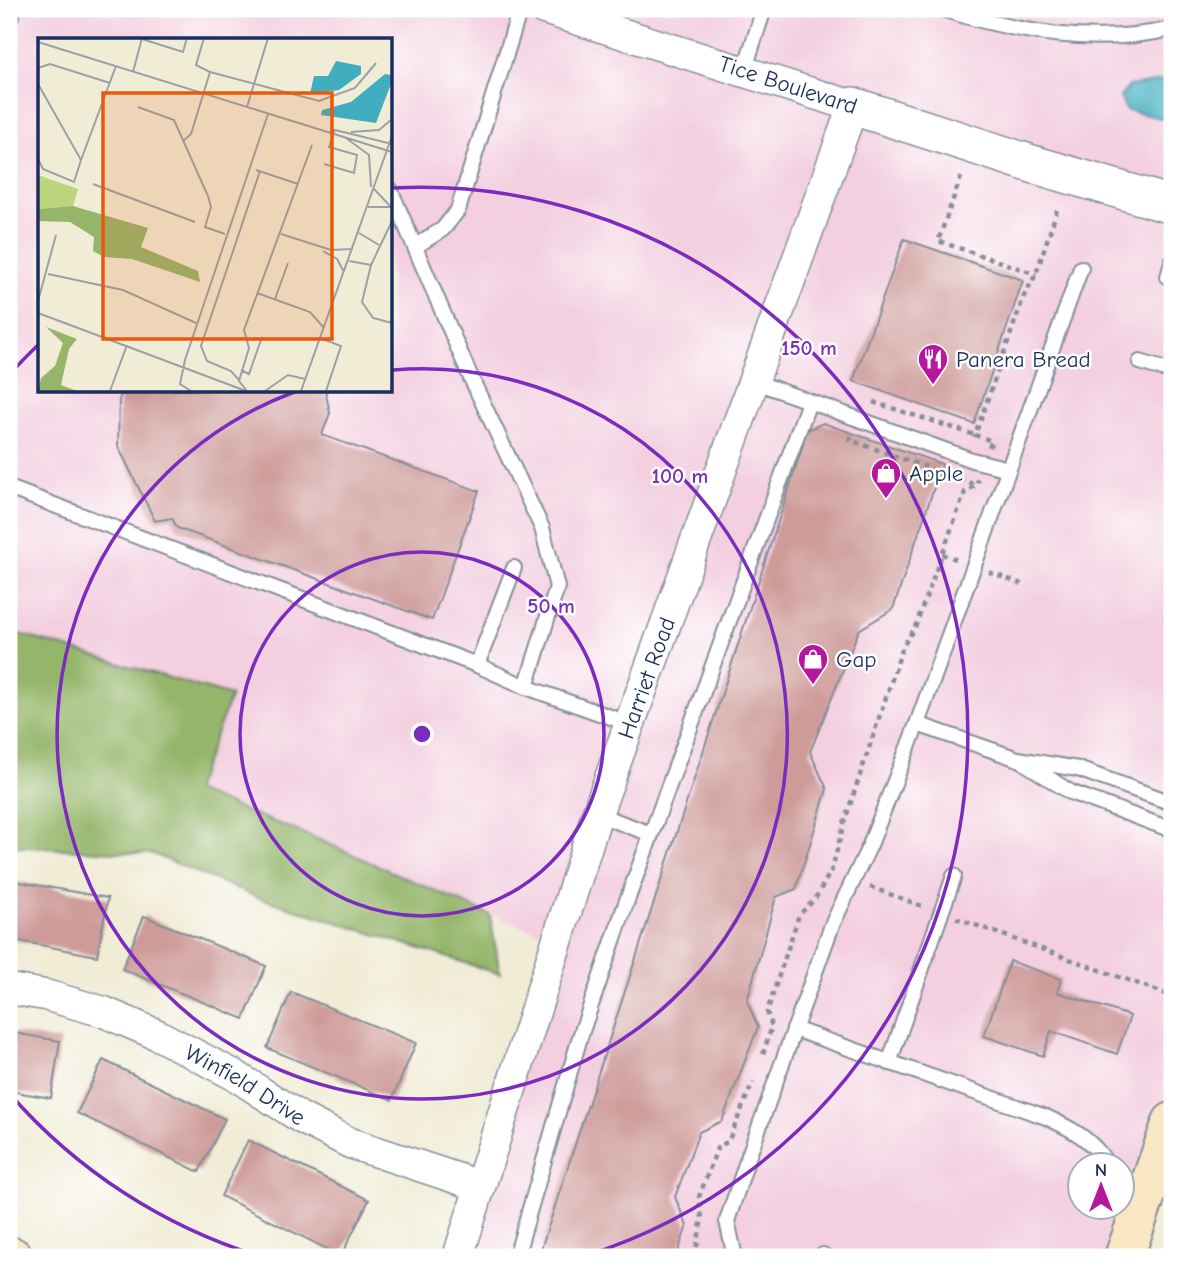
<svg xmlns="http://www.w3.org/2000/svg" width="1181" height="1266" font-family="'Comic Neue',sans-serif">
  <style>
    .built { fill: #f3cfdf; fill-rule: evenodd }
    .forest { fill: #95b66a; stroke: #587264; stroke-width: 2 }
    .water { fill: #40aebe; stroke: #2e6e8e; stroke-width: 2 }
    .building { fill: #ce9b99 }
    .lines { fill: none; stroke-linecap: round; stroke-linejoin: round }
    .service-casing { stroke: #868e9a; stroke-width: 18 }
    .minor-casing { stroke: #868e9a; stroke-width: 33 }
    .tertiary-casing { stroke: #868e9a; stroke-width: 40 }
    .secondary-casing { stroke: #868e9a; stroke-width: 42 }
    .path { stroke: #868e9a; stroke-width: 4.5; stroke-dasharray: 5 5; stroke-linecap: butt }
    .service { stroke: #fff; stroke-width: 14 }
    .minor { stroke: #fff; stroke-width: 30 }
    .tertiary { stroke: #fff; stroke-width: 37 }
    .secondary { stroke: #f9e7c3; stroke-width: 38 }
    .ring { fill: none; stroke: #7b2cbf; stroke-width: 3.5 }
    .labels { text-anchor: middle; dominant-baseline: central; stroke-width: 5; stroke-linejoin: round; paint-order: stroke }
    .street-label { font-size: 23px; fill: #1b2f5e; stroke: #fff }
    .poi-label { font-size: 23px; fill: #1b2f5e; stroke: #fff; text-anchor: start }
    .inset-road { fill: none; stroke: #9ba0a6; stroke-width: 2 }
    .view { fill: #e8590c; fill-opacity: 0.15; stroke: #e8590c; stroke-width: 3.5 }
    .inset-edge { fill: none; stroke: #1b2f5e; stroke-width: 3.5 }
    .centre { fill: #7b2cbf; stroke: #fff; stroke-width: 3.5 }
    .ring-label { font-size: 21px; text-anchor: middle; font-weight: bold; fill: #7b2cbf; stroke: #fff; stroke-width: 5; stroke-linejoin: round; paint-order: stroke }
  </style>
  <rect width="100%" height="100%" fill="#fff"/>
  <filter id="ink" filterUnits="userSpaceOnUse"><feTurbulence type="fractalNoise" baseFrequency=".0143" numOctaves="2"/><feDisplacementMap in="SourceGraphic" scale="14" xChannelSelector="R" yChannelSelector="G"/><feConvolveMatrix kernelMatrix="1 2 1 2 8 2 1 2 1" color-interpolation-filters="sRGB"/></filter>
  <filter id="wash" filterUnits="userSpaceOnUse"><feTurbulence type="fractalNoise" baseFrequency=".00686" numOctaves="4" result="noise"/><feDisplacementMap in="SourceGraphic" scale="28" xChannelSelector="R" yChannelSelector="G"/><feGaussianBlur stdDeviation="1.57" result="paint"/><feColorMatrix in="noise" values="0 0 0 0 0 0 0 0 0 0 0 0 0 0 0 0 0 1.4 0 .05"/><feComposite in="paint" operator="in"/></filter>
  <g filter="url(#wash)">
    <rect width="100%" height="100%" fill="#f0ecd6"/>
    <path class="built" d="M 9,9 L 1172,9 L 1172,1122 L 1124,1257 L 458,1257 L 558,939 L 490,915 L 315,838 L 194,791 L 214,745 L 231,696 L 9,630 ZM 40,40 L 390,40 L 390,390 L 40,390 ZM 1080,1164 L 1122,1164 L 1122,1206 L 1080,1206 Z"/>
    <path class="forest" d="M 9,631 L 231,696 L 194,791 L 315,838 L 490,915 L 500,974 L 254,896 L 153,854 L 9,846 Z"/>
    <path class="water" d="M 1172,79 L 1172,121 L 1126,110 L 1120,97 L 1129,86 Z"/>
    <g id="blocks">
      <path class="building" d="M 904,239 L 1023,280 L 974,424 L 853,381 Z
        M 123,390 L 325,390 L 330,413 L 322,435 L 479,491 L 432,620 L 177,528 L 172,518 L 155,521 L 118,446 L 119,400 Z
        M 823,423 L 942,464 L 893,609 L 859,630 L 810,752 L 827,789 L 796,889 L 776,897 L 747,1001 L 758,1027 L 722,1121 L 699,1132 L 675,1197 L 687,1226 L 676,1257 L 543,1257 L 542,1246 L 803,445 L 805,431 Z
        M 9,880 L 108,898 L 97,956 L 9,939 Z
        M 144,916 L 266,966 L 244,1019 L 122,969 Z
        M 1010,961 L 1061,979 L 1057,992 L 1130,1016 L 1117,1054 L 1051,1031 L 1043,1056 L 984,1036 Z
        M 291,992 L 416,1043 L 392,1100 L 267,1048 Z
        M 9,1032 L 60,1041 L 51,1098 L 9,1091 Z
        M 103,1060 L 225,1119 L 199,1172 L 77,1113 Z
        M 248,1140 L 369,1200 L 341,1256 L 221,1196 Z"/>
    </g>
  </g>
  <g filter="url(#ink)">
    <use href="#blocks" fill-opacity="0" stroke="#868e9a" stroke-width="2"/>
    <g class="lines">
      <g class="service-casing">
        <path id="service" d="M 942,9 C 1018,33 1094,46 1172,29
          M 9,20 L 14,9
          M 744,71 L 764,9
          M 390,189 L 471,378 L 542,528 L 557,587 L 526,687 L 630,724
          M 416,246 L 443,229 L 458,210 L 520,9
          M 1172,262 L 1168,277 L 1172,278
          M 1140,362 L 1172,372
          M 753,381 L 972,460 L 1009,469
          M 9,488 L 477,665
          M 514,568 L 477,665 L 526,687
          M 917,724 L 1018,759 L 1078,769 L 1172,803
          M 1025,763 L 1070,792 L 1172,830
          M 597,814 L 651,834
          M 794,1029 L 1046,1117 C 1072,1129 1092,1139 1107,1164
          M 889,1063 L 954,876
          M 1122,1185 L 1137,1207
          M 516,1257 L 580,1037 L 625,906 L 809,402
          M 735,1257 L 727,1221 L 748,1158 L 832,925 L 870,845 L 917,724 L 1081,268
          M 822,1257 L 823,1255"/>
      </g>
      <g class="minor-casing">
        <g id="minor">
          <path id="s1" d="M 9,989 L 45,995 L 104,1012 L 158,1035 L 236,1076 L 301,1118 L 350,1143 L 480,1186"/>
          <path id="s2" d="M 458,1257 L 597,814 L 853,106 L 544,9"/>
        </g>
      </g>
      <g class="tertiary-casing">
        <path id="tertiary" d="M 853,106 L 1032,164 L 1172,205"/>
      </g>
      <g class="secondary-casing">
        <path id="secondary" d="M 9,1256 L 13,1257
          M 1124,1257 L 1172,1122"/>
      </g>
      <path class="path" d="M 961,177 L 938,241 L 1036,274
        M 873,402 L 975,435
        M 851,436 L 850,440 L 976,485
        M 989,447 L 992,441 L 975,435 L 1024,296 L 1036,274 L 1057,210
        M 942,554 L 958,560
        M 989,572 L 1024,585
        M 870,887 L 925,907
        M 956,918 L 1169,995
        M 763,1054 L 772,1026 L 767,1012 L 799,915 L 815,899 L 832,869 L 844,823 L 903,646 L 915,627 L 965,492 L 976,485 L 978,479
        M 695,1257 L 702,1218 L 699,1197 L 718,1146 L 728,1142 L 753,1082"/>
      <use href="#service" class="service"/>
      <use href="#minor" class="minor"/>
      <use href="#tertiary" class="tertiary"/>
      <use href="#secondary" class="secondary"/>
    </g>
  </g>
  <g class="ring">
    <circle cx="422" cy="734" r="182"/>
    <path d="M393 370A365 365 0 1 1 297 391"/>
    <path d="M262 1257A547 547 0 0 1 9 1093M9 375A547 547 0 0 1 39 344M393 188A547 547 0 0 1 582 1257"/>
  </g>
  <defs>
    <g id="restaurant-pin" transform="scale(1.575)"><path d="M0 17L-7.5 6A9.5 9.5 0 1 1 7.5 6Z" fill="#b5179e" stroke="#fff"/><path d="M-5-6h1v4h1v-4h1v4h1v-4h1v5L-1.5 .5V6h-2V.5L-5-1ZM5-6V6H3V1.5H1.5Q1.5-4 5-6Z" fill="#fff"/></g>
    <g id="shop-pin" transform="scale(1.575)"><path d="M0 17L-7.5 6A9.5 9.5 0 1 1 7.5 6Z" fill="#b5179e" stroke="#fff"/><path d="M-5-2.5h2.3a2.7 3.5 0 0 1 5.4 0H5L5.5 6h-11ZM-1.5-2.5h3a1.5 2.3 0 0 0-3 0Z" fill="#fff"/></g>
  </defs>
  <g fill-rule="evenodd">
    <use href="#restaurant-pin" x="933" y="359"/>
    <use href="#shop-pin" x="886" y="473"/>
    <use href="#shop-pin" x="813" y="659"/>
  </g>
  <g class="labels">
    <g class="street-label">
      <text transform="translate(788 85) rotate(18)">Tice Boulevard</text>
      <text stroke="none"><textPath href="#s2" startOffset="609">Harriet Road</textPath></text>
      <text stroke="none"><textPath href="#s1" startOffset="257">Winfield Drive</textPath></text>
    </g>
    <g class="poi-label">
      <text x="956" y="359">Panera Bread</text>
      <text x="909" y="473">Apple</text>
      <text x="836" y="659">Gap</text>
    </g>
  </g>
  <g transform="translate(38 38)">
    <rect width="354" height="354" fill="#f0ecd6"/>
    <path d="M 0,137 L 40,151 L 35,168 L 0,171 Z" fill="#bcd57a"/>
    <path d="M 35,168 L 110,190 L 103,209 L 160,233 L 162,244 L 94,221 L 66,219 L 55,213 L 56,199 L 32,184 L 0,183 L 0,171 ZM 8,289 L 39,301 L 31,311 L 23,347 L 39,353 L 0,353 L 3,340 L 17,328 L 25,305 Z" fill="#95b66a"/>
    <path d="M 298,23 L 323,28 L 323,36 L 301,52 L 272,56 L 276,38 L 290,38 ZM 347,36 L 353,37 L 353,46 L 338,85 L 283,77 L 284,72 L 313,64 Z" fill="#40aebe"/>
    <path class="inset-road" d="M 104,1 L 145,14 L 149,0M 0,4 L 354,114M 0,30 L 12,26 L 72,45M 95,34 L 104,0M 172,34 L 281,63 L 317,50 L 338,25M 0,46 L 43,122 L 78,28M 100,69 L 136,82 L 170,158 L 173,169 L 167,189 L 187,196M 209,69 L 230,0M 293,91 L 354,106M 313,94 L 341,92 L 354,81M 308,100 L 331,117 L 333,149M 145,103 L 153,96 L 172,34 L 158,27 L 166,0M 0,121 L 5,131 L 36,144 L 43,122M 286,126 L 316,135 L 319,117 L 291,109 L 297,91M 218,132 L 260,146M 55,146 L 157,184M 330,169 L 353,169 L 336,151M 354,183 L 333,227 L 324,264 L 335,280 L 354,285M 321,195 L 341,207M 243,196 L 293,212 L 315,211M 285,213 L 299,221 L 306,234M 311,223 L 333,227M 10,236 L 85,252 L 158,285M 219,255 L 272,274 L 286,290M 237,261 L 250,225M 0,263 L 18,197M 0,275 L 208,353M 282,300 L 303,308 L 288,353M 203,332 L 211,336 L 224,299M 201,342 L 193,333 L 169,323 L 163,308 L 222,133M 72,353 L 89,307M 153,353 L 142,346 L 147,322 L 230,76M 209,353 L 201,343 L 211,310 L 206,292 L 274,107M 227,353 L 250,337 L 267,341M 263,353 L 354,98"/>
    <path class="view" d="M 65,55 L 294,55 L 294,301 L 65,301 Z"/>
    <rect width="354" height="354" class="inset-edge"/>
  </g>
  <circle cx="422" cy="734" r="10" class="centre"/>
  <g class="ring-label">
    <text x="809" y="355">150 m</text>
    <text x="680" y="483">100 m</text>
    <text x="551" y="613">50 m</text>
  </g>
  <rect width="1181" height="1266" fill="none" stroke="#fff" stroke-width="35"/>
  <g transform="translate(1101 1186)"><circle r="33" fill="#ffffff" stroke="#a4acbf" stroke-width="2"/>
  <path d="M0-5L12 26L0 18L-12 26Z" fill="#b5179e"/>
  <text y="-10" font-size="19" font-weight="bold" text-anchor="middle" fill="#1b2f5e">N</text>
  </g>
</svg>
